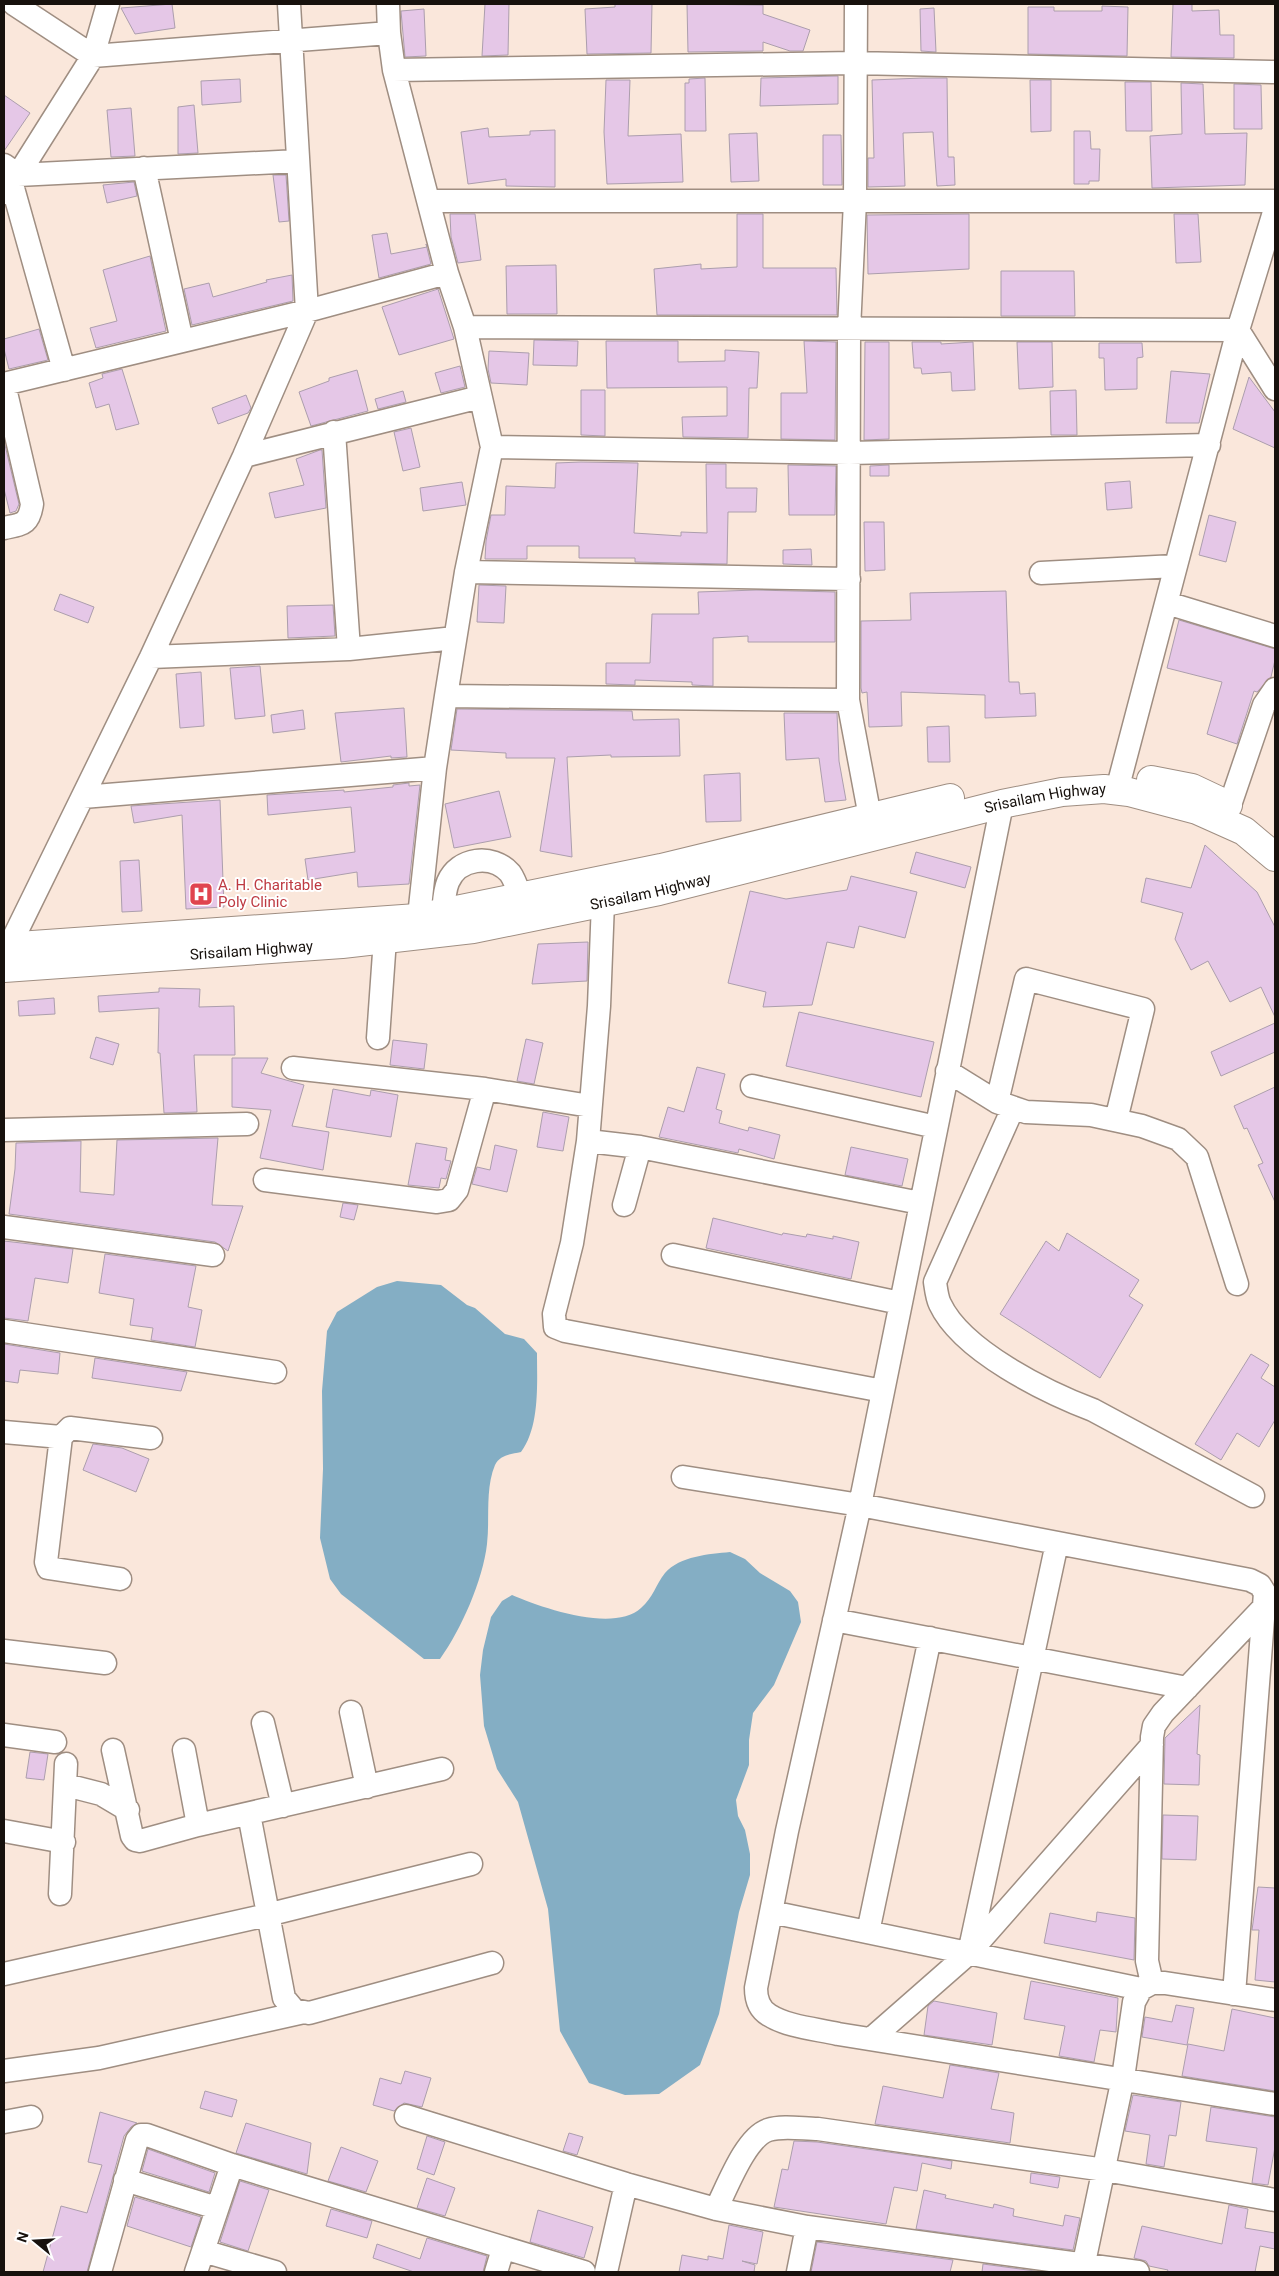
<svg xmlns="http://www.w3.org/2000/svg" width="1279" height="2276" font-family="Roboto,sans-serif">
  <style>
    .water { fill: #84aec4 }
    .building { fill: #e5c7e7; stroke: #ac9ead }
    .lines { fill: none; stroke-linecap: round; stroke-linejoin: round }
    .minor-casing { stroke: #9f8e82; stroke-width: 25 }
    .highway-casing { stroke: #9f8e82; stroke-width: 30 }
    .minor { stroke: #fff; stroke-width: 22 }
    .highway { stroke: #fff; stroke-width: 28 }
    .labels { text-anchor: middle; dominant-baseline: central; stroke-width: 4; stroke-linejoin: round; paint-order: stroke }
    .street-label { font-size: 15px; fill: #17110d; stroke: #fff }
    .health-label { font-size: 15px; fill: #be3a42; stroke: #fff; text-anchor: start }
  </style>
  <rect width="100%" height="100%" fill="#fae7db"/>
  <path class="water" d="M 397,1281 L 441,1285 L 467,1305 L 475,1308 L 505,1334 L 524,1339 L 537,1353 C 537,1383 540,1427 521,1452 C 511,1454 500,1455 495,1465 C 485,1489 490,1518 487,1544 C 483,1580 461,1630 440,1659 L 424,1659 L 341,1594 L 330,1579 L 320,1538 L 323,1469 L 322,1391 L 327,1331 L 337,1312 L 377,1287 Z
    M 730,1552 L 745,1559 L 760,1573 L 790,1591 L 798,1602 L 801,1622 L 774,1685 L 753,1713 L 749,1740 L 749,1765 L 736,1800 L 738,1816 L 745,1830 L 750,1854 L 750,1875 L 739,1912 L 719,2014 L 700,2065 L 659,2094 L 625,2095 L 589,2083 L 560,2031 L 548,1909 L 518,1802 L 497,1769 L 484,1726 L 480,1675 L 483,1650 L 491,1617 L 502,1601 L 512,1595 C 542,1608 614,1633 641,1608 C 653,1598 656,1584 665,1573 C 680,1556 709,1554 730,1552 Z"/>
  <path class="building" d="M 172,4 L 175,28 L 135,34 L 121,8 Z
    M 485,4 L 509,4 L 508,55 L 482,56 Z
    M 615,4 L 652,4 L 651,53 L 587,54 L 585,9 L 615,7 Z
    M 687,4 L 763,5 L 763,14 L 810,30 L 803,51 L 790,51 L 763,42 L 763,51 L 688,52 Z
    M 1173,4 L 1192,4 L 1192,11 L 1219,10 L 1220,35 L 1234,35 L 1234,58 L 1171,57 Z
    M 1102,6 L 1128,7 L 1127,56 L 1028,54 L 1028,7 L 1054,7 L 1054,11 L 1102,11 Z
    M 934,8 L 936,52 L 921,51 L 920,9 Z
    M 424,9 L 426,56 L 405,57 L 401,11 Z
    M 838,76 L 838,104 L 760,106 L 761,78 Z
    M 705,78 L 706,131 L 685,131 L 685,83 L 689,83 L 689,79 Z
    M 922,78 L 947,78 L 948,157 L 954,157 L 955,185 L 937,186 L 933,132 L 932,132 L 903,133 L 905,186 L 868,187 L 868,158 L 874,158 L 872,80 Z
    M 240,79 L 241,102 L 202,105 L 201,81 Z
    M 606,80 L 630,80 L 628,136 L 681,134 L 683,182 L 607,184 L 604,132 Z
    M 1030,80 L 1051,80 L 1051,131 L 1031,132 Z
    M 1125,82 L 1151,82 L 1152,131 L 1126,131 Z
    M 1181,83 L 1203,84 L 1205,134 L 1247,133 L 1245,185 L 1152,188 L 1150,136 L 1182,134 Z
    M 1234,84 L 1261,85 L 1262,129 L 1234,129 Z
    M 4,95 L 30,113 L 4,151 Z
    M 194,105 L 198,153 L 178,154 L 178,107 Z
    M 131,108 L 135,156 L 111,157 L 107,110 Z
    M 488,128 L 489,137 L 530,135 L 530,131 L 555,130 L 555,187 L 506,186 L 506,179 L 468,184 L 461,132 Z
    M 1074,131 L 1090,131 L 1091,149 L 1100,149 L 1099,181 L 1089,181 L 1089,184 L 1074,184 Z
    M 757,133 L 759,181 L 731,182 L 729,134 Z
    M 823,135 L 841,135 L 842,185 L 823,185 Z
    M 273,175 L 286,175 L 289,221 L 279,222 Z
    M 134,182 L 137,196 L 107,203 L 103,185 Z
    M 450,214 L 475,214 L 481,260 L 458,263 L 451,237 Z
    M 737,214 L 763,214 L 763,268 L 836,268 L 837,315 L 657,315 L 654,269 L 701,264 L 701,269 L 737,267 Z
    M 969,214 L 969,269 L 868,274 L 867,215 Z
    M 1174,214 L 1198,214 L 1201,262 L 1176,263 Z
    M 387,233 L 391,254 L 427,247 L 426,244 L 431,264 L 379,278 L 372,235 Z
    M 150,256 L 166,331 L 96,348 L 90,328 L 117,321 L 103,270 Z
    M 556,265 L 557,314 L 507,314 L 506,266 Z
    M 1001,271 L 1074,271 L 1075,316 L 1001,316 Z
    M 292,275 L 293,301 L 192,325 L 184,289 L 209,283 L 213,297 L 267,282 L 266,280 Z
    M 438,289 L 454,339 L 399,355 L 382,307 Z
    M 39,329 L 48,360 L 9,369 L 4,349 L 4,339 Z
    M 534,340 L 578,341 L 577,366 L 533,365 Z
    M 606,341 L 678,341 L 678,362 L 725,361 L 725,350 L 759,352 L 757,388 L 749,388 L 748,438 L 683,437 L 682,417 L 727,416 L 727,387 L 607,388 Z
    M 804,341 L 836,342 L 835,440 L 781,439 L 781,393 L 807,393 Z
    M 865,342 L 889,342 L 889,439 L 864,440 Z
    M 912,342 L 941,342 L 941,344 L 973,342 L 975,390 L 952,391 L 951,372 L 922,374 L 921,368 L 914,368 Z
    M 1017,342 L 1052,342 L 1053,387 L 1019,389 Z
    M 1099,343 L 1142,343 L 1143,357 L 1137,358 L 1137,389 L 1105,390 L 1104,358 L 1099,358 Z
    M 489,351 L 529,353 L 527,385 L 491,383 L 488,369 Z
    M 460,366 L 465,387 L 441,393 L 435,373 Z
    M 122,369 L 139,424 L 116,430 L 109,404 L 96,408 L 89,383 L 103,378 L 102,374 Z
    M 357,370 L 368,411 L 311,426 L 299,392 L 329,381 L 329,378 Z
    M 1171,371 L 1210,374 L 1199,423 L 1166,423 Z
    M 1249,377 L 1275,412 L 1275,448 L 1233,429 Z
    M 581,390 L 605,390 L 605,436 L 581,435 Z
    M 1076,390 L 1077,435 L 1051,435 L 1050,391 Z
    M 403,391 L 406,402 L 378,409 L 375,399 Z
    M 246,395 L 251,408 L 248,413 L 218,424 L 212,408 Z
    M 411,428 L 420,467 L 403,471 L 394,432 Z
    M 4,441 L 19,504 L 16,511 L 10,513 L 4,489 Z
    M 320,450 L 322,450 L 326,508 L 275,518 L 269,493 L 304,485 L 296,459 Z
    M 581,462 L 638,463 L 634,533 L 681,536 L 681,532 L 707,533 L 706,464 L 726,464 L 726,488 L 757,488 L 756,512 L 728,512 L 727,564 L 635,562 L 635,558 L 579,558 L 579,546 L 527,546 L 527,559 L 485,559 L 486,541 L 491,515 L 505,515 L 506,486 L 555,488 L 556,463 Z
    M 788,465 L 836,466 L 835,515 L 789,515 Z
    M 889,465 L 889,476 L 870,476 L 870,466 Z
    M 1130,481 L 1132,508 L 1107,510 L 1105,483 Z
    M 462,482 L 466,505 L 423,511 L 420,488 Z
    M 1209,515 L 1236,522 L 1226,562 L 1199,555 Z
    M 864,522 L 884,522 L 885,570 L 865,571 Z
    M 811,549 L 812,565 L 783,564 L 783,550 Z
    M 479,585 L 506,586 L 504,623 L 477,622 Z
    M 756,590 L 835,592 L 835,642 L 748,642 L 748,636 L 713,638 L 713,686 L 692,685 L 692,682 L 635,680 L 635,685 L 606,684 L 606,663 L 650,663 L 652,614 L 699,614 L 698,592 Z
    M 1006,591 L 1009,682 L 1019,682 L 1020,694 L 1035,693 L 1036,716 L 985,718 L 985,695 L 901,692 L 902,726 L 869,727 L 867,692 L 862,693 L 861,688 L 861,621 L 911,620 L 910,593 Z
    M 60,594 L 94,607 L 88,623 L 54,610 Z
    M 333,605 L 335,636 L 288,638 L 287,606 Z
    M 1179,620 L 1275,649 L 1275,660 L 1271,677 L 1257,692 L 1254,691 L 1237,744 L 1207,734 L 1222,682 L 1167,668 Z
    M 260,666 L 265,716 L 235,719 L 230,668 Z
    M 201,672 L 204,726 L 180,728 L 176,674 Z
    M 404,708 L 407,757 L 391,758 L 391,756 L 341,762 L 335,713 Z
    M 457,709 L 632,711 L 633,720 L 679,719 L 680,756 L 611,757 L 611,755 L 567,757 L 572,857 L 540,851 L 555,758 L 506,758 L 506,753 L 451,750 Z
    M 303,710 L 305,729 L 273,733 L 271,715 Z
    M 784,713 L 837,713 L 839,761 L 846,800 L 825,802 L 819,758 L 786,760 Z
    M 949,726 L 950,762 L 928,762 L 927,727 Z
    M 740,773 L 741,821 L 706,822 L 704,775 Z
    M 409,783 L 409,786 L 420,785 L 409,884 L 358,887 L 357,872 L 308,880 L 305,859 L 355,852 L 351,807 L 268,815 L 267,795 L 344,790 L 344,792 L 393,787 L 393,785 Z
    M 499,791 L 511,837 L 454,848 L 445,804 Z
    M 220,800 L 224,907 L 186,909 L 182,815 L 134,823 L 131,806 Z
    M 1205,845 L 1257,892 L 1275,927 L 1275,1017 L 1261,987 L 1230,1002 L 1208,961 L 1191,970 L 1175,939 L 1183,913 L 1141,902 L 1146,878 L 1191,888 Z
    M 916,852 L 971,867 L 965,888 L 910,873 Z
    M 139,860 L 142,911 L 122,912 L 120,861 Z
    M 851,876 L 917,892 L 905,938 L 859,926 L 854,948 L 827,942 L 812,1005 L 763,1007 L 766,992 L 728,983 L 750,891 L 786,899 L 847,890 Z
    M 588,942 L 587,981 L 532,984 L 538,944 Z
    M 159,988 L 200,989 L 199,1007 L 234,1006 L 235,1055 L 194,1055 L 197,1112 L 164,1113 L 160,1053 L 158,1053 L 159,1008 L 99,1012 L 98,996 L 159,992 Z
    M 54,998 L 55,1014 L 19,1016 L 18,1001 Z
    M 799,1012 L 934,1042 L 921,1097 L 786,1066 Z
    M 1275,1023 L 1275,1052 L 1221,1076 L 1211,1052 Z
    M 96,1037 L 119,1044 L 113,1065 L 90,1058 Z
    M 526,1039 L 543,1043 L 534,1084 L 517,1081 Z
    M 393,1040 L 427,1044 L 424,1069 L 390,1065 Z
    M 232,1058 L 268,1058 L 261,1073 L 304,1085 L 292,1126 L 329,1132 L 323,1170 L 260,1158 L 271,1110 L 232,1107 Z
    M 697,1067 L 725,1074 L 716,1109 L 722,1111 L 719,1123 L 748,1131 L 749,1127 L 780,1135 L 774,1159 L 739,1149 L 738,1153 L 659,1137 L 668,1107 L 684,1112 Z
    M 1275,1087 L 1275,1202 L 1258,1165 L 1263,1163 L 1247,1128 L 1244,1129 L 1234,1106 Z
    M 333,1089 L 370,1096 L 371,1090 L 398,1095 L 391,1137 L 326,1127 Z
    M 543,1112 L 569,1117 L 563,1151 L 537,1147 Z
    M 218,1138 L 212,1205 L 243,1206 L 228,1251 L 215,1242 L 9,1214 L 15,1169 L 16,1143 L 81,1141 L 80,1192 L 114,1195 L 117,1140 Z
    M 416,1143 L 447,1148 L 445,1160 L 451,1161 L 446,1179 L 441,1178 L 439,1188 L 408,1185 Z
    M 495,1145 L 517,1150 L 507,1192 L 472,1184 L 477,1167 L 490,1170 Z
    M 851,1147 L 908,1159 L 902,1186 L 845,1175 Z
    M 343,1203 L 358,1205 L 354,1220 L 340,1217 Z
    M 713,1218 L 782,1235 L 783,1233 L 806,1237 L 807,1234 L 833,1239 L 833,1236 L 859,1242 L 851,1279 L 706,1248 Z
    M 1067,1233 L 1139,1280 L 1129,1296 L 1143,1305 L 1100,1378 L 1000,1314 L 1046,1241 L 1059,1251 Z
    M 4,1241 L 73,1249 L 68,1283 L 35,1278 L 28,1321 L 4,1318 Z
    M 105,1254 L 196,1266 L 188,1307 L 202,1310 L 195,1347 L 151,1340 L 153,1328 L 130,1325 L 134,1299 L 99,1293 Z
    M 4,1344 L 60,1353 L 58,1374 L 20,1370 L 18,1383 L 4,1381 Z
    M 1251,1354 L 1269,1365 L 1261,1378 L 1275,1387 L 1275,1420 L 1259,1447 L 1237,1433 L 1221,1460 L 1195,1444 Z
    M 95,1358 L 187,1372 L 181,1391 L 92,1378 Z
    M 93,1444 L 122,1448 L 149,1459 L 136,1492 L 83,1470 Z
    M 1200,1705 L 1197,1754 L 1200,1755 L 1199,1785 L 1164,1784 L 1165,1738 Z
    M 30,1752 L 48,1754 L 44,1780 L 26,1778 Z
    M 1163,1815 L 1198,1816 L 1196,1860 L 1162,1859 Z
    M 1258,1887 L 1275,1888 L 1275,1982 L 1255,1980 L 1259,1930 L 1252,1930 Z
    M 1097,1912 L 1135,1918 L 1134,1960 L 1044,1943 L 1050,1913 L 1096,1922 Z
    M 1031,1981 L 1118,1998 L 1116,2032 L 1100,2030 L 1094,2062 L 1059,2056 L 1065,2026 L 1024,2019 Z
    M 934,2001 L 997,2013 L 992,2045 L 924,2035 L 928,2006 Z
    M 1176,2005 L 1194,2008 L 1187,2045 L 1142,2037 L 1145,2017 L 1172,2022 Z
    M 1232,2009 L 1275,2018 L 1275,2091 L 1182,2076 L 1188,2044 L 1224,2051 Z
    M 950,2065 L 999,2073 L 991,2109 L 1014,2113 L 1010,2143 L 875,2124 L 883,2086 L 943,2098 Z
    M 405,2071 L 431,2078 L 422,2107 L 404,2103 L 394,2111 L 373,2105 L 380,2078 L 401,2084 Z
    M 205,2091 L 237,2100 L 232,2117 L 200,2108 Z
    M 1133,2095 L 1181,2102 L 1176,2136 L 1169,2135 L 1164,2167 L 1146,2164 L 1150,2135 L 1125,2131 Z
    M 1211,2107 L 1275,2117 L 1275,2147 L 1268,2185 L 1252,2183 L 1257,2148 L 1206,2141 Z
    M 100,2112 L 137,2123 L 131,2127 L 124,2136 L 87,2272 L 43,2272 L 61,2206 L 87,2213 L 102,2165 L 88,2162 Z
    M 246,2123 L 311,2143 L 307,2174 L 236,2153 Z
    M 569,2133 L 583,2137 L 577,2155 L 563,2151 Z
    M 427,2136 L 445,2142 L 434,2175 L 417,2169 Z
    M 794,2141 L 817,2142 L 952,2161 L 951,2169 L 922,2163 L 917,2191 L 894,2187 L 886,2224 L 774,2207 L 782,2169 L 788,2170 Z
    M 341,2147 L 378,2161 L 366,2192 L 328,2181 Z
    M 148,2149 L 215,2173 L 209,2192 L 142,2171 Z
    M 1031,2173 L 1060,2177 L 1058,2188 L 1030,2183 Z
    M 427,2178 L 455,2188 L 445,2216 L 417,2208 Z
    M 240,2181 L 269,2190 L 248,2251 L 220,2242 Z
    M 924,2190 L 946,2195 L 945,2198 L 993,2208 L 994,2204 L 1014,2209 L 1013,2216 L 1063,2226 L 1065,2215 L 1080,2218 L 1073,2250 L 916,2229 Z
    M 135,2197 L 201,2217 L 191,2247 L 127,2226 Z
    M 1229,2205 L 1248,2209 L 1245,2228 L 1275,2233 L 1275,2249 L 1260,2246 L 1255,2272 L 1167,2272 L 1168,2270 L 1149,2266 L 1146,2261 L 1134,2258 L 1142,2226 L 1222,2244 Z
    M 331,2209 L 372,2221 L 367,2238 L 326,2226 Z
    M 538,2210 L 593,2227 L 584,2258 L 530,2242 Z
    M 729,2225 L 763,2232 L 757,2264 L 742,2261 L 755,2265 L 754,2272 L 679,2272 L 682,2255 L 708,2260 L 708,2256 L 723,2259 Z
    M 427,2238 L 487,2256 L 483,2272 L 414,2272 L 373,2258 L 377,2244 L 420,2259 Z
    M 817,2242 L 953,2260 L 950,2272 L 811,2272 Z
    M 983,2264 L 1042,2272 L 982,2272 Z"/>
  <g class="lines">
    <g class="minor-casing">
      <path id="minor" d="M 14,4 L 93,56 L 389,33
        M 388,4 L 389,33 L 394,70 L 447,273 L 465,327 L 492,447 L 466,572 L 446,696 L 435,768 L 417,935
        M 856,4 L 855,201 L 849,330 L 848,700 L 873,833
        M 394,70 L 854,63 L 1275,72
        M 4,165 L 18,175 L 298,161
        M 144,168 L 182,341
        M 11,181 L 64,370
        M 4,193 L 18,175 L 93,56 L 108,4
        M 429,201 L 1275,201
        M 465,327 L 1238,330 L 1275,389
        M 4,384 L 307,311 L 447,273
        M 492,447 L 849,453 L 1209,445
        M 244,456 L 480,397
        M 4,528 C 22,524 29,525 32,504 L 4,384
        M 466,572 L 849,579
        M 1041,573 L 1175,566
        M 1167,603 L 1275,636
        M 349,649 L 455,638
        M 151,657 L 349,649 L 334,432
        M 446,696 L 848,700
        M 1117,790 L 1238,330 L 1275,209
        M 83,797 L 435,768
        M 1002,804 L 860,1505 L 787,1831 L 756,1988 C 756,1998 759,2009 769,2015 C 788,2027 817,2029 838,2034 L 1275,2104
        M 1230,805 L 1264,705 L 1275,689
        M 603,902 L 599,1006 L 588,1141 L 640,1147 L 920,1203
        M 443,913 C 444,903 444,892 448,882 C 458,858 492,853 510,873 C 515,880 518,890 521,898
        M 9,947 L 151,657 L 244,456 L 307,311 L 289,4
        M 378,1038 L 385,939
        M 293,1068 L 485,1089 L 590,1106
        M 947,1071 L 997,1102 L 1026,1112 L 1091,1115 L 1142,1126 L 1178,1139 L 1197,1157 L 1237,1284
        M 752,1086 L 936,1127
        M 997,1102 L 1026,979 L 1143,1009 L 1116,1120
        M 1013,1108 L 935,1282 C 936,1289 937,1298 940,1304 C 962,1351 1046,1392 1093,1410 L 1253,1496
        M 4,1130 L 247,1124
        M 588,1141 L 572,1243 L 554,1314 L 555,1327 L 565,1331 L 883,1391
        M 265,1180 L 437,1202 L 449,1200 L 457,1190 L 485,1089
        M 624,1205 L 640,1147
        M 4,1227 L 213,1255
        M 673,1255 L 900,1303
        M 4,1331 L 275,1372
        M 4,1432 L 61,1437
        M 683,1477 L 860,1505 L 1250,1580 L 1260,1585 L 1265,1593 L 1234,1994
        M 120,1579 L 48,1568 L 46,1562 L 61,1437 L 70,1428 L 151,1438
        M 834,1620 L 1187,1688
        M 4,1651 L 105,1663
        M 351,1712 L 367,1787
        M 263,1723 L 283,1806
        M 4,1735 L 55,1742
        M 113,1750 L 132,1836 L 135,1840 L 140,1841 L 198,1825 L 442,1769
        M 184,1750 L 198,1825
        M 66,1785 L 101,1794 L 128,1810
        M 249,1814 L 284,1998 L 294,2010 L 309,2013 L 492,1963
        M 4,1831 L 64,1842
        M 60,1894 L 66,1764
        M 771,1912 L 1141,1989
        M 868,1932 L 930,1638
        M 969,1953 L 1057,1543
        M 4,1974 L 267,1915 L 471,1864
        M 1152,1983 L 1147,1961 L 1152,1737 L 1154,1726 L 1163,1713 L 1263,1608 L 1268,1608
        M 871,2039 L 969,1953 L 1152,1745
        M 4,2071 L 99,2058 L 304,2012
        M 406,2116 L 626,2184 L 716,2209 L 807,2227 L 1138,2272
        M 4,2122 L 31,2117
        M 125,2180 L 217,2208
        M 716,2209 C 727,2188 745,2138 768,2130 C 783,2125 803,2129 818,2129 L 1105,2170 L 1275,2200
        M 203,2251 L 275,2272
        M 100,2272 L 137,2140 L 141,2135 L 147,2135 L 232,2165 L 584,2272
        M 196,2272 L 232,2165
        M 496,2272 L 503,2249
        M 606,2272 L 626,2184
        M 798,2272 L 807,2227
        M 1082,2272 L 1123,2078 L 1134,2002 L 1141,1989 L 1152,1983 L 1165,1983 L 1275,2000"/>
    </g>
    <g class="highway-casing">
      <g id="highway">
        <path d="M 1151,780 L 1192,788 L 1228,805"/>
        <path d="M 4,947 L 417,918 L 661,868 L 950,798"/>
        <path id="s1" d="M 4,968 L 342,944 L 473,929 L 659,891 L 1002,804 L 1062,792 L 1104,789 L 1129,792 L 1197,810 L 1244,831 L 1275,857"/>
      </g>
    </g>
    <use href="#minor" class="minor"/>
    <use href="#highway" class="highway"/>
  </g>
  <defs>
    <g id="hospital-square" transform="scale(1.25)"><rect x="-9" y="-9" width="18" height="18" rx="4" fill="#e0444e" stroke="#fff"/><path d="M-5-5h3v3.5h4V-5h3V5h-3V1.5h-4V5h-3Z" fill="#fff"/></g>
  </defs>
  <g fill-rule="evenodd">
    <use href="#hospital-square" x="201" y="894"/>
  </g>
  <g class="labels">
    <g class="street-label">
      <text stroke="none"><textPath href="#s1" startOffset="1058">Srisailam Highway</textPath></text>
      <text stroke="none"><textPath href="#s1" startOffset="652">Srisailam Highway</textPath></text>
      <text stroke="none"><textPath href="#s1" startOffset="248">Srisailam Highway</textPath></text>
    </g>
    <g class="health-label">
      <text x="218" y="885">A. H. Charitable<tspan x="218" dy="17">Poly Clinic</tspan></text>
    </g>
  </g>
  <rect width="1279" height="2276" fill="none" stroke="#17110d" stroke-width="10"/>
  <g transform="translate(35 2241) rotate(288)" stroke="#ffffff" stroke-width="4" paint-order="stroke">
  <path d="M0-4L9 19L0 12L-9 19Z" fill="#17110d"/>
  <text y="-8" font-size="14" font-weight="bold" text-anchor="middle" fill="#17110d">N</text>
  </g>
</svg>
